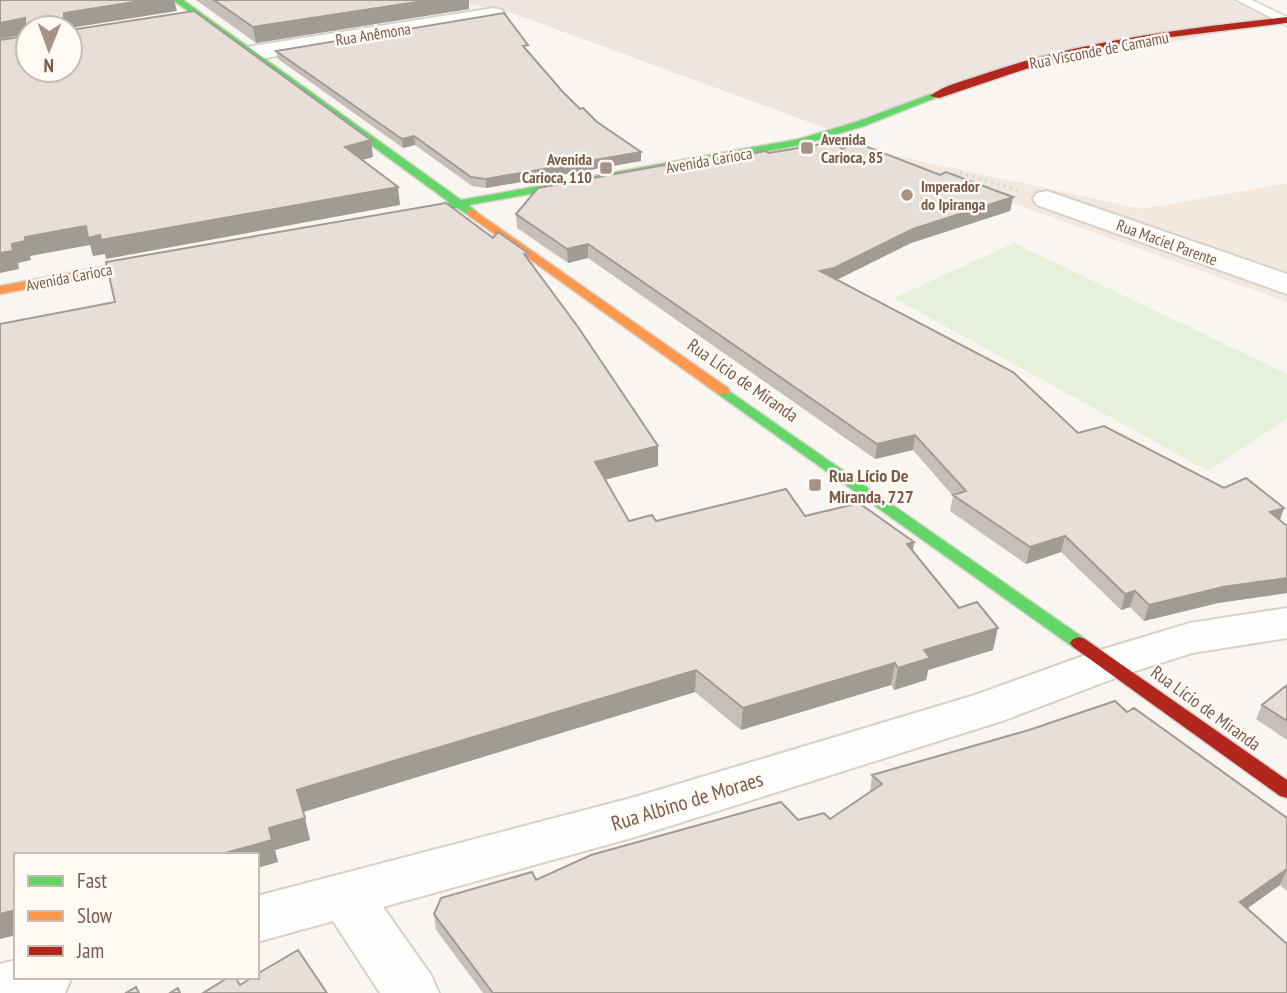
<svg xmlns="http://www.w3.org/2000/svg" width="1287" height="993" font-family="'PT Sans Narrow',sans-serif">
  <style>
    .residential { fill: #f2e8de }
    .industrial { fill: #ede5e0 }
    .green { fill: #e7f0db }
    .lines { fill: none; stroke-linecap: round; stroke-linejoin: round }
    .lane-casing { stroke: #d7d1cb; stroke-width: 3 }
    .street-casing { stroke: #d7d1cb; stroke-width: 4 }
    .fast-casing { stroke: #d9d2cb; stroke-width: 3 }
    .slow-casing { stroke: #d9d2cb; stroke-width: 3 }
    .jam-casing { stroke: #d9d2cb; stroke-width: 3 }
    .path { stroke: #dcd5d0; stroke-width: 3.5; stroke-dasharray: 2 4.5; stroke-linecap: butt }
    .lane { fill: #fefefd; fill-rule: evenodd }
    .street { fill: #fefefd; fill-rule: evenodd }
    .fast { fill: #63d668; fill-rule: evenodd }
    .slow { fill: #ff974d; fill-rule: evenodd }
    .jam { fill: #b3261e; fill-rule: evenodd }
    .wall { fill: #c6bfb9 }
    .shaded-wall { fill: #a19b96 }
    .building { fill: #e6ded7; stroke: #a19b96; stroke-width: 2 }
    .poi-dot { fill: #a69286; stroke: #fffaf3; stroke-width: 2.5 }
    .labels { text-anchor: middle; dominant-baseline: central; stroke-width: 5; stroke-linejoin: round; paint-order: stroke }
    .far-street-label { font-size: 16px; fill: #7a5c4d; stroke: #fffaf3 }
    .far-poi-label { font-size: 16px; font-weight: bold; fill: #7a5c4d; stroke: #fffaf3; text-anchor: start }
    .street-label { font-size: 18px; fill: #7a5c4d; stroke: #fffaf3 }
    .poi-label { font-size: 18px; font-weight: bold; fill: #7a5c4d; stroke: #fffaf3; text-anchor: start }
    .near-street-label { font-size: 21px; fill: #7a5c4d; stroke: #fffaf3 }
  </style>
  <rect width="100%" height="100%" fill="#f9f5f0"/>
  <path class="residential" d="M 860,148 L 1142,209 L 1287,183 L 1287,302 Z"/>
  <path class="industrial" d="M 447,0 L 1253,0 L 1283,20 L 981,80 L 839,133 L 512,13 Z"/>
  <path class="green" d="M 1014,243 L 1287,374 L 1287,419 L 1208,471 L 894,298 Z"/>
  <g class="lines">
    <g class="lane-casing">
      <path id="lane" d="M 1237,0 L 1252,0 L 1287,17 L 1287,26 Z"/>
    </g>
    <g class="street-casing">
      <path id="street" d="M 494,8 L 502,10 L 505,15 L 502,20 L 253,60 L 245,58 L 241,53 L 245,48 L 253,46 Z
        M 1047,191 L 1287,274 L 1287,294 L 1037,205 L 1033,199 L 1037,193 Z
        M 1287,608 L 1287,638 L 1192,653 L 1126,674 L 1005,720 L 635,837 L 383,907 L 431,975 L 439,993 L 380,993 L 333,921 L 257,942 L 257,896 L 635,797 L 975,695 L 1094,652 L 1190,623 Z
        M 16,960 L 16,977 L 72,977 L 65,993 L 0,993 L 0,964 Z"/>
    </g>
    <g class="fast-casing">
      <path id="fast" d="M 173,0 L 183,0 L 461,200 L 799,139 L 856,122 L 931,94 L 940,96 L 864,126 L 801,145 L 469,205 L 478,213 L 472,217 L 457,208 L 442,208 L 442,204 L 449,202 Z
        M 723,387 L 1085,639 L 1088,643 L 1085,647 L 1073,647 L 718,394 L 716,391 Z"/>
    </g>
    <g class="slow-casing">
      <path id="slow" d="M 472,209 L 728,388 L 730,391 L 728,394 L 718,394 L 468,215 L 468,211 Z
        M 160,256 L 164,257 L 164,263 L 0,294 L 0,286 Z"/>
    </g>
    <g class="jam-casing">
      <path id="jam" d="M 1287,17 L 1287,23 L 1146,40 L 1064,56 L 939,98 L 930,96 C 944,85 967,80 984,74 C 1082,40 1184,29 1287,17 Z
        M 1079,637 L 1085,639 L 1287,780 L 1287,798 L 1280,796 L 1073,647 L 1070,643 L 1073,639 Z"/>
    </g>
    <path class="path" d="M 949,178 L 958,172 L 1019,191"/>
    <use href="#lane" class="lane"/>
    <use href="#street" class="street"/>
    <use href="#fast" class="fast"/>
    <use href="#slow" class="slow"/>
    <use href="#jam" class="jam"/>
  </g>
  <path class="wall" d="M 196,0 L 469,0 L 469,9 L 256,43 Z
    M 276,51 L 529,53 L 562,91 L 580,109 L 641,152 L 641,161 L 486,188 L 472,186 L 415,145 L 403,148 L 278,59 Z
    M 842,149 L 940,175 L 1013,197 L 1010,211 L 911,243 L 837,280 L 1078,433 L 1224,488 L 1284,508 L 1280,520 L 1287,526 L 1287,593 L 1218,603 L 1144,621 L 1130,607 L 1121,610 L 1061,552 L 1026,564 L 950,511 L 953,496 L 913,450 L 875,459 L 588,258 L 568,263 L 517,228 L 516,214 L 672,171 L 769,153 Z
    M 493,238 L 529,261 L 658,466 L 605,480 L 629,521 L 805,516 L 913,551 L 993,650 L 928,670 L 926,680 L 894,690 L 891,685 L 741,730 L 695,692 L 303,812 L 310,840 L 275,850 L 278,862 L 0,939 Z
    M 1287,685 L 1287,740 L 1256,719 L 1262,705 Z
    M 1127,712 L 1287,818 L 1287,891 L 1280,885 L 1247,909 L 1287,993 L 483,993 L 436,930 L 434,914 L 536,880 L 798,820 L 830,819 L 870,792 L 872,775 Z"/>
  <path class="shaded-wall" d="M 147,0 L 174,0 L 177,11 L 70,28 L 63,28 L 64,13 Z
    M 430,0 L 469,0 L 469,9 L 256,43 L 253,27 Z
    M 25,18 L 28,34 L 0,39 L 0,23 Z
    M 414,136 L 415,145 L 403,148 L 402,139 Z
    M 371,140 L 373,157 L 348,164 L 345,147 Z
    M 641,152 L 641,161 L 486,188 L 486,179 Z
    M 398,187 L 400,205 L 106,259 L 105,254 L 93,256 L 90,245 L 30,256 L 31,260 L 18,263 L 19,269 L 0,273 L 0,253 L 12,244 L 25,237 L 86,226 Z
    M 1013,197 L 1010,211 L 911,243 L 832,282 L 820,271 L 913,229 Z
    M 588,244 L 588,258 L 568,263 L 567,249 Z
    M 915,435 L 913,450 L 875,459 L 877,444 Z
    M 658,446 L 658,466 L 595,482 L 595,462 Z
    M 1284,508 L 1278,524 L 1270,512 Z
    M 1065,536 L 1061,552 L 1026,564 L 1030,547 Z
    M 914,542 L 911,563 L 907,544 Z
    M 1287,578 L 1287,593 L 1218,603 L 1144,621 L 1149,605 L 1223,587 Z
    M 1135,591 L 1130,607 L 1121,610 L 1125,594 Z
    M 998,628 L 993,650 L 928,670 L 926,680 L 894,690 L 898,668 L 924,650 Z
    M 895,663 L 891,685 L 741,730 L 743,708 Z
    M 696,670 L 695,692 L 303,812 L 297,790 Z
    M 305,818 L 310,840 L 275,850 L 278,862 L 257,868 L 257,855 L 218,855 L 269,828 Z
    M 1287,869 L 1280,885 L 1232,919 L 1240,902 Z
    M 16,910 L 16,935 L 0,939 L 0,914 Z"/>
  <path class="building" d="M 0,0 L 147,0 L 64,13 L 63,28 L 28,28 L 28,70 L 70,70 L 70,30 L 194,11 L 371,140 L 345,147 L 398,187 L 101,240 L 100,235 L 88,238 L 86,226 L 25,237 L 25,241 L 12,244 L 13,251 L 0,253 L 0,40 L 26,36 L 25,18 L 0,23 Z
    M 214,0 L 430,0 L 253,27 Z
    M 504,13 L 528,45 L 523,46 L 562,91 L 580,109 L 583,108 L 597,122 L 641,152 L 486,179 L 471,177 L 414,136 L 402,139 L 276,51 Z
    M 833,142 L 842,149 L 855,142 L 940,175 L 946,172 L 1013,197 L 913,229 L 834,268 L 820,271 L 1013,372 L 1078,433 L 1104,426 L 1224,488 L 1246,478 L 1284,508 L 1270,512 L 1287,526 L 1287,578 L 1223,587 L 1149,605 L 1135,591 L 1125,594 L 1065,536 L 1030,547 L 953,495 L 966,491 L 915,435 L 877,444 L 588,244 L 567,249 L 516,214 L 538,188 L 664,165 L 672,171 L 765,151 L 769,153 Z
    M 446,203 L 493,238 L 498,232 L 528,253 L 524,254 L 578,327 L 658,446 L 595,462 L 629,521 L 652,515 L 656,521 L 786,489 L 805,516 L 859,503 L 914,542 L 907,544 L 959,608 L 977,602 L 998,628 L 924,650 L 930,658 L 898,668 L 895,663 L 743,708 L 696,670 L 297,790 L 305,818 L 269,828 L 272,840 L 218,855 L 16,855 L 16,910 L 0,914 L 0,324 L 115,302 L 106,262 Z
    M 1287,685 L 1287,721 L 1262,705 Z
    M 1115,701 L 1127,712 L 1134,708 L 1287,818 L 1287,869 L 1240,902 L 1287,944 L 1287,993 L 493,993 L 434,914 L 441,898 L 532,872 L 536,880 L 591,855 L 781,802 L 798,820 L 824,813 L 830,819 L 882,784 L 872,775 L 1029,730 Z
    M 298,950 L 327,993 L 203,993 L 229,977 L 235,977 L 240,985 L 253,977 L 257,977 L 257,974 Z
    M 136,987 L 139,993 L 126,993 Z
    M 178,988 L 180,993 L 170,993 Z"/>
  <g class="poi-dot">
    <rect x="800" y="141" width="14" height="14" rx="3.5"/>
    <rect x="599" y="161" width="14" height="14" rx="3.5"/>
    <circle cx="907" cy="195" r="7"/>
    <rect x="808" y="478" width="14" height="14" rx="3.5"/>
  </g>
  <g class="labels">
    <g class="far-street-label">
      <text transform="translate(373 34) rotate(-9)">Rua Anêmona</text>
      <text transform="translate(1099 50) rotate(-11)">Rua Visconde de Camamu</text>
      <text transform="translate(709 160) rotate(-10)">Avenida Carioca</text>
      <text transform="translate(1167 242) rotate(20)">Rua Maciel Parente</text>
      <text transform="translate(69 277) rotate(-11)">Avenida Carioca</text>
    </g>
    <g class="far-poi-label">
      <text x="821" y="139">Avenida<tspan x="821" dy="18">Carioca, 85</tspan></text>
      <text x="592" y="159" text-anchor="end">Avenida<tspan x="592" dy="18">Carioca, 110</tspan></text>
      <text x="921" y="186">Imperador<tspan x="921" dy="18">do Ipiranga</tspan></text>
    </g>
    <g class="street-label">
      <text transform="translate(743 380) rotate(35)">Rua Lício de Miranda</text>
      <text transform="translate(1206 708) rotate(36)">Rua Lício de Miranda</text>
    </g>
    <g class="poi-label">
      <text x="829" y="475">Rua Lício De<tspan x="829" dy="21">Miranda, 727</tspan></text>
    </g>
    <g class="near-street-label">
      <text transform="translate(687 801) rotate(-17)">Rua Albino de Moraes</text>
    </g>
  </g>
  <rect x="14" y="853" width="245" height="126" fill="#fffaf3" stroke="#cabbb1" stroke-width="2"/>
  <rect x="28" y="876" width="35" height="10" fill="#63d668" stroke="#cabbb1" stroke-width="2"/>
  <text x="77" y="888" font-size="21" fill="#7a5c4d">Fast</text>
  <rect x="28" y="911" width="35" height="10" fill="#ff974d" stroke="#cabbb1" stroke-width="2"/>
  <text x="77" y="923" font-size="21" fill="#7a5c4d">Slow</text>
  <rect x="28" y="946" width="35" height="10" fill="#b3261e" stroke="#cabbb1" stroke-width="2"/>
  <text x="77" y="958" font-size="21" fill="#7a5c4d">Jam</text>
  <g transform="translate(49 49) rotate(181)"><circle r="33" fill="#fffaf3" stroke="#cabbb1" stroke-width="2"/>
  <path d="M0-5L12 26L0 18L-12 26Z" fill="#a69286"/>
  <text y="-10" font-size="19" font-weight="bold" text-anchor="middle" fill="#7a5c4d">N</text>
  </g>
</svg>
